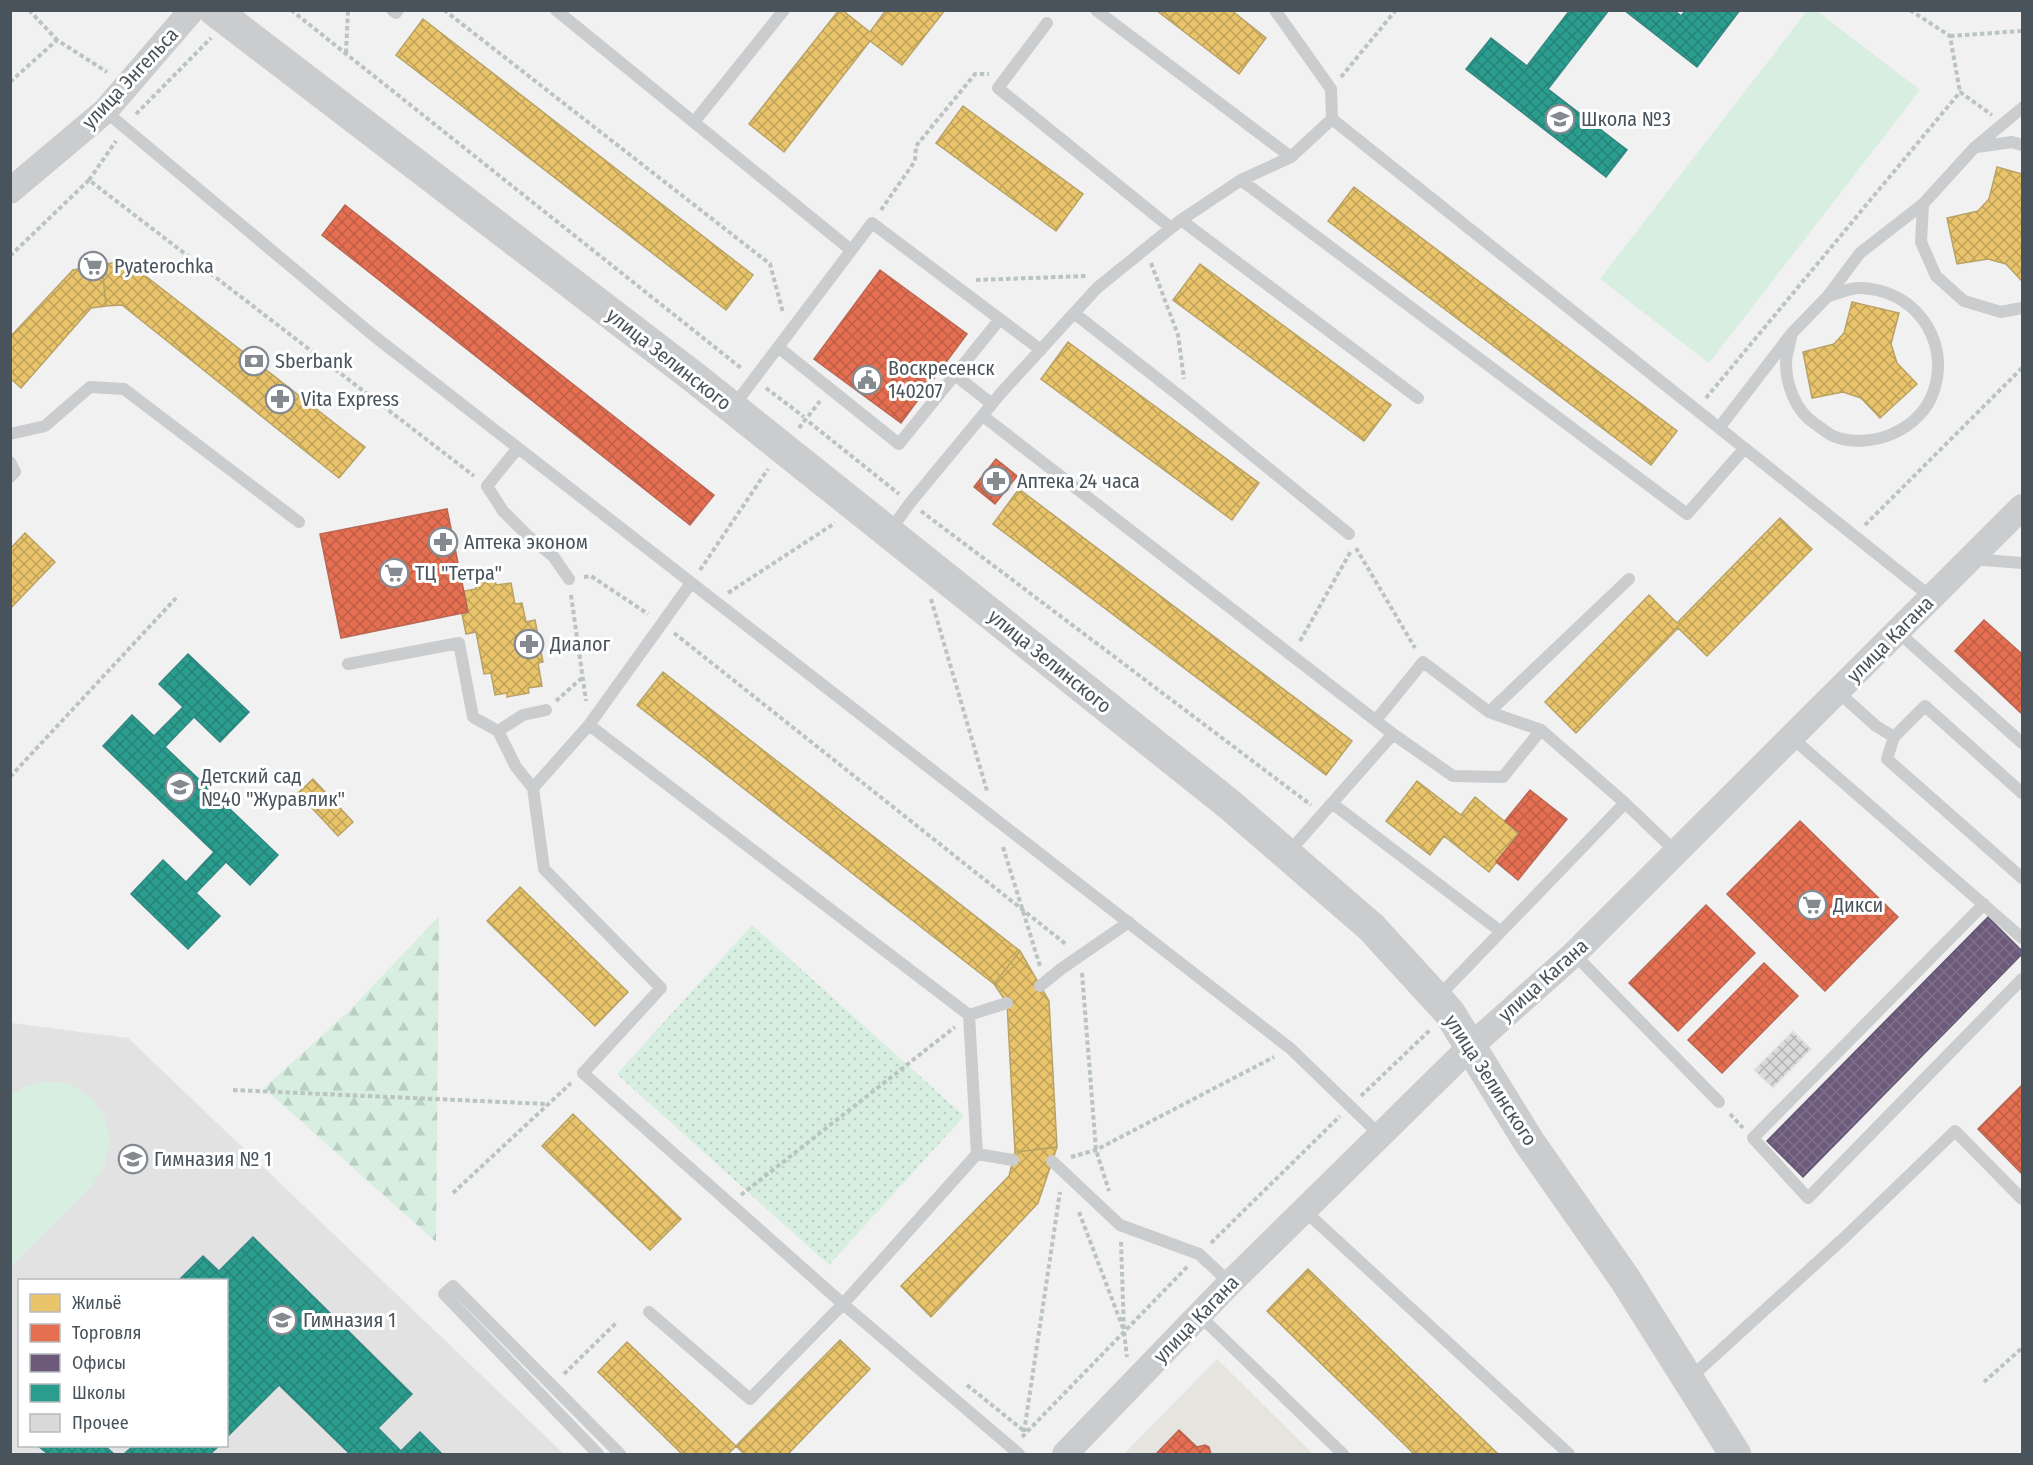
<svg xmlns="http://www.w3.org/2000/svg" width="2033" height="1465" font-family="'Fira Sans Condensed',sans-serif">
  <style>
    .commercial { fill: #e5e4df }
    .education { fill: #e3e2e2; fill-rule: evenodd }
    .grass { fill: #d7eee0 }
    .forest { fill: url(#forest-firs) }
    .park { fill: url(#park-dots) }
    .homes { fill: url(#homes-cross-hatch); stroke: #b9a266; stroke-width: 1.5 }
    .shops { fill: url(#shops-cross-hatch); stroke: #b86754; stroke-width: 1.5 }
    .offices { fill: url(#offices-cross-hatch); stroke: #625771; stroke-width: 1.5 }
    .schools { fill: url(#schools-cross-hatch); stroke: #338780; stroke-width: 1.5 }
    .building { fill: url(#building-cross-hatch); stroke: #e2e3e4; stroke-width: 1.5 }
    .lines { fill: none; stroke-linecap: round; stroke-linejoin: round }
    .path { stroke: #bac4c1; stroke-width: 4; stroke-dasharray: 4.5 3; stroke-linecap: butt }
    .service { stroke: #cbccce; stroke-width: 12 }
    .minor { stroke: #cbccce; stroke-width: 26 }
    .tertiary { stroke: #cbccce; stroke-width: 32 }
    .labels { text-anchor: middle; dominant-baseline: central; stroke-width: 6; stroke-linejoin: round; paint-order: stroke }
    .street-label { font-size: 20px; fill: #49535c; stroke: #fff }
    .poi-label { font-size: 20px; fill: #49535c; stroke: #fff; text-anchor: start }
  </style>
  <defs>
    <pattern id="forest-firs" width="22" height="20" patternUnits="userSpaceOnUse" patternTransform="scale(1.5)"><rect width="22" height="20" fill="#d7eee0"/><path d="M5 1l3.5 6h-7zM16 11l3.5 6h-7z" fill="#bacec3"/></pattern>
    <pattern id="park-dots" width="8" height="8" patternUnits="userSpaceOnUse" patternTransform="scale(1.5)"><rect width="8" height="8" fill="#d7eee0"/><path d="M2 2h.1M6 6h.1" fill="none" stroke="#bacec3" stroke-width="1.8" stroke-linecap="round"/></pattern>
    <pattern id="homes-cross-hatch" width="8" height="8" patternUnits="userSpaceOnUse" patternTransform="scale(1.5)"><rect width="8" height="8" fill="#e9c46a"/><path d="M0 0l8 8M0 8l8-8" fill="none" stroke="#bfa25a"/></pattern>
    <pattern id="shops-cross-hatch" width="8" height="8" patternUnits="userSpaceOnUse" patternTransform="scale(1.5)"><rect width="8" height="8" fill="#e76f51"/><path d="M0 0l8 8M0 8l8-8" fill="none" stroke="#bd5e46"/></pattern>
    <pattern id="offices-cross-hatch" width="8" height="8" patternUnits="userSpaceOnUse" patternTransform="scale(1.5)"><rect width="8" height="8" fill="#6d597a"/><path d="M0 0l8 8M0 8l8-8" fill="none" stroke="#7f708b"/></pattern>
    <pattern id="schools-cross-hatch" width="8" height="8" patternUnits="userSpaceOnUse" patternTransform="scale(1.5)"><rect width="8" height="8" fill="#2a9d8f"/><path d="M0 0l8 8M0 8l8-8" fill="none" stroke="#268378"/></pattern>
    <pattern id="building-cross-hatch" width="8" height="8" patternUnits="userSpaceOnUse" patternTransform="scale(1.5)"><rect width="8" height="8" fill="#dadadb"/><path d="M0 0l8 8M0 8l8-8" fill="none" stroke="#b3b3b5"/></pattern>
  </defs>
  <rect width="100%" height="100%" fill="#f1f1f1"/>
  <path class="commercial" d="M 1217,1359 L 1313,1454 L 1124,1454 Z"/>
  <path class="education" d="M 11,1023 L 128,1038 L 564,1454 L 11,1454 ZM 20,1280 L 226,1280 L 226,1446 L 20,1446 Z"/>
  <path class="grass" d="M 1807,11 L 1817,11 L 1920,90 L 1709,363 L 1600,279 Z
    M 48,1081 L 70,1084 L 92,1099 L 106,1118 L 110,1143 L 105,1165 L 91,1187 L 11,1266 L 11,1095 L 26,1086 Z"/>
  <path class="forest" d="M 439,916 L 436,1242 L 264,1088 L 350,1010 Z"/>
  <path class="park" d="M 752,925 L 964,1116 L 829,1265 L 617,1074 Z"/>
  <path class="homes" d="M 839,10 L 842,10 L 870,32 L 886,10 L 945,10 L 902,65 L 870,41 L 784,152 L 749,124 Z
    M 1156,10 L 1231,10 L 1266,38 L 1239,74 Z
    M 423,19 L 753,275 L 726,310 L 396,55 Z
    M 963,106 L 1083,194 L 1056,231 L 936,143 Z
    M 1997,167 L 2022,174 L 2022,281 L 2006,264 L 1988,259 L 1957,264 L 1947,218 L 1978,211 L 1989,199 Z
    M 1354,187 L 1677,431 L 1651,465 L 1328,221 Z
    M 125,260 L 365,447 L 339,478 L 122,305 L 106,306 L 102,265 Z
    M 1200,264 L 1391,405 L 1364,441 L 1173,300 Z
    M 102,265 L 106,306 L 91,308 L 21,388 L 10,378 L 10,337 L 73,270 Z
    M 1852,302 L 1899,313 L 1891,344 L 1897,363 L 1917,384 L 1880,418 L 1861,398 L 1843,392 L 1812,398 L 1803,352 L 1834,344 L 1844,333 Z
    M 1068,342 L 1259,483 L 1232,520 L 1041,379 Z
    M 1019,489 L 1352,741 L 1326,775 L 993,524 Z
    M 1780,518 L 1812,549 L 1707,656 L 1678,628 L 1576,733 L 1545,702 L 1649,595 L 1677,623 Z
    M 25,533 L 55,562 L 10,609 L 10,549 Z
    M 495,580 L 496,585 L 511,583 L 515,604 L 522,603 L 526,622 L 535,620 L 543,662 L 538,663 L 542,686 L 528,688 L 529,693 L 507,697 L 507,693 L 495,695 L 491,673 L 484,674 L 476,632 L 466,634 L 462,614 L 468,613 L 464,591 L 476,589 L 475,583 Z
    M 663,672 L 1020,951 L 994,984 L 637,705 Z
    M 313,779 L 353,822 L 338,836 L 298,793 Z
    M 1417,781 L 1461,815 L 1475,797 L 1519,833 L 1489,872 L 1444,836 L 1430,855 L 1386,821 Z
    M 520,887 L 628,992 L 595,1026 L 487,921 Z
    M 1020,951 L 1049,1001 L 1057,1147 L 1015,1152 L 1007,1003 L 994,984 Z
    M 573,1114 L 681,1219 L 650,1250 L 542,1146 Z
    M 1057,1147 L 1038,1203 L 931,1317 L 901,1286 L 1009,1176 L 1015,1152 Z
    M 1308,1269 L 1498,1454 L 1414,1454 L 1407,1447 L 1267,1311 Z
    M 840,1340 L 870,1369 L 788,1454 L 744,1454 L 736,1446 Z
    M 627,1342 L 736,1446 L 728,1454 L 682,1454 L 598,1372 Z"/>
  <path class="shops" d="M 345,205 L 714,495 L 690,525 L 322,235 Z
    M 880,270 L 967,334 L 901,423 L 814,359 Z
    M 996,459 L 1017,476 L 995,504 L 974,487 Z
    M 447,509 L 468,612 L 341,638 L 320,534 Z
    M 1984,620 L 2022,654 L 2022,714 L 1955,651 Z
    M 1530,790 L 1567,819 L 1518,880 L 1496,862 L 1520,833 L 1505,821 Z
    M 1800,821 L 1898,917 L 1825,991 L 1727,894 Z
    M 1706,905 L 1755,953 L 1678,1031 L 1629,983 Z
    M 1764,963 L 1798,996 L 1722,1073 L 1688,1040 Z
    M 2022,1085 L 2022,1174 L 1978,1129 Z
    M 1179,1430 L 1197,1447 L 1205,1445 L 1209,1447 L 1211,1454 L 1156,1454 Z"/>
  <path class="offices" d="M 1988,917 L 2022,951 L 2022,954 L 1803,1177 L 1767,1141 Z"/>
  <path class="schools" d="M 1570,10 L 1609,10 L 1548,89 L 1627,150 L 1606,177 L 1466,69 L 1491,38 L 1527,66 Z
    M 1624,10 L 1674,10 L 1681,16 L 1686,10 L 1740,10 L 1697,67 Z
    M 188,654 L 249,712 L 220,742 L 194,717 L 165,747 L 278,855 L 250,885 L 226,862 L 196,893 L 220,916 L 188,949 L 131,894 L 163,860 L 186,882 L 214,852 L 103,746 L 132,715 L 154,736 L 183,707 L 159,684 Z
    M 253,1237 L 412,1394 L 378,1428 L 401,1451 L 420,1432 L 442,1454 L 350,1454 L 279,1385 L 226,1438 L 226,1280 L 179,1280 L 203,1256 L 219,1271 Z
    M 38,1446 L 105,1446 L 114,1454 L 48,1454 Z
    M 133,1446 L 219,1446 L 210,1454 L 124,1454 Z"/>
  <path class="building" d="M 1793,1031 L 1811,1049 L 1773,1088 L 1754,1070 Z"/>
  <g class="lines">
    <path class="path" d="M 29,10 L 57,40
      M 291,10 L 741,368
      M 444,10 L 770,264 L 783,313
      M 1910,10 L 1950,36 L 1960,92
      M 1950,36 L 2022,31
      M 346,53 L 348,10
      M 1341,77 L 1396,10
      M 10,82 L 57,40 L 107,72
      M 136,114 L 211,38
      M 89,180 L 116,141
      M 881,210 L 915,161 L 916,146 L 975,74 L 989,74
      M 10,256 L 89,180 L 474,476
      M 1151,263 L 1178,335 L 1184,379
      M 976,280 L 1086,276
      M 766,388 L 804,417
      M 1706,398 L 1960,92 L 1992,115
      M 809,422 L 899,494
      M 799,428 L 820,401
      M 921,511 L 1311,805
      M 1865,525 L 2022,368
      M 1356,548 L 1415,648
      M 700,570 L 768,469
      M 584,577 L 591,576 L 648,614
      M 728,593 L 835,523
      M 571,595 L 586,701
      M 931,599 L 987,791
      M 674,633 L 1067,945
      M 1300,641 L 1351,551
      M 556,701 L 582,678
      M 10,777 L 176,598
      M 1003,847 L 1040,966
      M 1082,973 L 1096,1150 L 1109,1191
      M 233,1090 L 547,1104
      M 1361,1096 L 1431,1029
      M 1730,1114 L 1743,1128
      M 1071,1157 L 1096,1150 L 1274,1057
      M 453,1193 L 571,1083
      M 741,1195 L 955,1027
      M 1079,1212 L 1123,1328
      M 1121,1242 L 1124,1332 L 1127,1357
      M 1211,1243 L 1340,1116
      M 564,1374 L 617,1322
      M 1984,1382 L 2022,1348
      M 967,1385 L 1024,1431
      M 1024,1432 L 1060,1192
      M 1022,1437 L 1188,1266"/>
    <path class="service" d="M 392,10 L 396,13 L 398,10
      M 556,10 L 851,250
      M 1096,10 L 1291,157
      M 1047,23 L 998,88 L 1171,228
      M 105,111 L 374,336 L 1291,1049 L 1381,1136
      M 1332,119 L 1931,597
      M 694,122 L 784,10
      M 1977,147 L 2012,142 L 2022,145
      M 1241,180 L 1687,514 L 1744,449
      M 1923,204 L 1921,242 L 1936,276 L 1964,301 L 2001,312 L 2022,308
      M 1181,220 L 1418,398
      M 1074,313 L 1186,401 L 1349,534
      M 1791,337 C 1790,345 1786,355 1786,363 C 1786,385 1796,411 1814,423 C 1820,427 1827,433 1833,436 C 1870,451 1922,430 1934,390 C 1951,338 1912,287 1857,288 C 1847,289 1836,294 1827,297
      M 778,347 L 899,444 L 1000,319
      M 955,375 L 992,404
      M 732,408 L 872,223 L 1041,350
      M 983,416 L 1393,734 L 1288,853
      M 1719,428 L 1792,333 L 1827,297 L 1860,253 L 1923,204 L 1975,147 L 2022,108
      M 10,434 L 45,426 L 90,387 L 124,389 L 299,522
      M 518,448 L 487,486 L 503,511 L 528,536 L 553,556 L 569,579
      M 10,462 L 15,472 L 10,477
      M 889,532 L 910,503 L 1001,393 L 1097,288 L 1181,220 L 1241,180 L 1291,157 L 1332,119 L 1331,89 L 1275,10
      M 1971,559 L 2022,563
      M 1897,631 L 2022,743
      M 348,664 L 459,643 L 473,717 L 498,731 L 516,767 L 533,788 L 544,869 L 661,988 L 583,1073 L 843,1304 L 750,1399 L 649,1312
      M 1837,691 L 1876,726 L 1894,737
      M 1489,712 L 1629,579
      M 1376,720 L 1423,662 L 1489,712 L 1541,730 L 1625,803 L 1676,852
      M 589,725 L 691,583
      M 498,731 L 523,715 L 546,710
      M 1393,734 L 1453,776 L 1503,777 L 1541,730
      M 1791,737 L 2022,938
      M 533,788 L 589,725 L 969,1015 L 977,1154 L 843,1304 L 1019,1454
      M 2022,793 L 1925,706 L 1894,737 L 1887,759 L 2022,878
      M 1333,804 L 1500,931
      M 1984,904 L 1753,1138 L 1808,1198 L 2022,979
      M 1574,954 L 1719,1102
      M 1040,986 L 1061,969 L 1129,922
      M 1436,999 L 1625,803
      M 969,1015 L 1007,1003
      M 977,1154 L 1013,1160
      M 1052,1161 L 1120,1225 L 1199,1254 L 1230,1283
      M 1305,1211 L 1569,1454
      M 1199,1315 L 1343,1454
      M 1689,1379 L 1844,1238 L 1955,1131 L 2022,1199
      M 598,1454 L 444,1294 L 453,1286 L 620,1454"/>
    <path class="minor" d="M 10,191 L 105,111 L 192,10
      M 1065,1454 L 1230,1283 L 1471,1046 L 1574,954 L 2022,507"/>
    <path class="tertiary" d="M 214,10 L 695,378 L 1230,805 L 1371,927 L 1449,1012 L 1529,1142 L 1625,1279 L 1735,1454"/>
  </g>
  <defs>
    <g id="school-ring" transform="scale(1.5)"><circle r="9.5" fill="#fff" stroke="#848a90" stroke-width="1.5"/><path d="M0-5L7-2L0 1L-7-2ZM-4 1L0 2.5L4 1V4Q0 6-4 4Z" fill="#848a90"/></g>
    <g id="supermarket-ring" transform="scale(1.5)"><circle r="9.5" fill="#fff" stroke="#848a90" stroke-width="1.5"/><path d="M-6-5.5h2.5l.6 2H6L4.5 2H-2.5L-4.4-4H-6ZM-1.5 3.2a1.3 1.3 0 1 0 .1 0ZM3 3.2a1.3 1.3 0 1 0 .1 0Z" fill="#848a90"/></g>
    <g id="bank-ring" transform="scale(1.5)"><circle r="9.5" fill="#fff" stroke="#848a90" stroke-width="1.5"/><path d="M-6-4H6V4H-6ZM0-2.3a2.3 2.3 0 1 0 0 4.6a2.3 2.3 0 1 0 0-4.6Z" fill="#848a90"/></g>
    <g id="civic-ring" transform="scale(1.5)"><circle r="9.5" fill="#fff" stroke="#848a90" stroke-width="1.5"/><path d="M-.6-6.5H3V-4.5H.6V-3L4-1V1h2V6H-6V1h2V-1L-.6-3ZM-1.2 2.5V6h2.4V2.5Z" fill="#848a90"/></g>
    <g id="pharmacy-ring" transform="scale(1.5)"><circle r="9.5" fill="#fff" stroke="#848a90" stroke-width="1.5"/><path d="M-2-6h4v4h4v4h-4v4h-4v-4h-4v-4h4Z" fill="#848a90"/></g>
  </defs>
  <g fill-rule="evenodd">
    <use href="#school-ring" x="1560" y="119"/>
    <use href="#supermarket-ring" x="93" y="266"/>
    <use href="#bank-ring" x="254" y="361"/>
    <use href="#civic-ring" x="867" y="380"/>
    <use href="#pharmacy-ring" x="280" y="399"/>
    <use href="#pharmacy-ring" x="996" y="481"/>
    <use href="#pharmacy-ring" x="443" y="542"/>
    <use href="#supermarket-ring" x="394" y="573"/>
    <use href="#pharmacy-ring" x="529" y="644"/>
    <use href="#school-ring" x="180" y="787"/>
    <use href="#supermarket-ring" x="1812" y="905"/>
    <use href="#school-ring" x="133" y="1159"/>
    <use href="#school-ring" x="282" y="1320"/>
  </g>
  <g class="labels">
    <g class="street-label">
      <text transform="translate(130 78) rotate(-47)">улица Энгельса</text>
      <text transform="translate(669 359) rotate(38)">улица Зелинского</text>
      <text transform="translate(1890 639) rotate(-45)">улица Кагана</text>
      <text transform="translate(1050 661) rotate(39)">улица Зелинского</text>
      <text transform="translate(1543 980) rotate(-42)">улица Кагана</text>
      <text transform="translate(1491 1080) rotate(57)">улица Зелинского</text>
      <text transform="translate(1196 1319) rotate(-46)">улица Кагана</text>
    </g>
    <g class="poi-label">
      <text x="1581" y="119">Школа №3</text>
      <text x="114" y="266">Pyaterochka</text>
      <text x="275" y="361">Sberbank</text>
      <text x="888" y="368">Воскресенск<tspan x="888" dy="23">140207</tspan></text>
      <text x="301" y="399">Vita Express</text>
      <text x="1017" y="481">Аптека 24 часа</text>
      <text x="464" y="542">Аптека эконом</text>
      <text x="415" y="573">ТЦ "Тетра"</text>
      <text x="550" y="644">Диалог</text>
      <text x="201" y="776">Детский сад<tspan x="201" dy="23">№40 "Журавлик"</tspan></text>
      <text x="1833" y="905">Дикси</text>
      <text x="154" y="1159">Гимназия № 1</text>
      <text x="303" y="1320">Гимназия 1</text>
    </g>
  </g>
  <rect width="2033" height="1465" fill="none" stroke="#49535c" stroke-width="24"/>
  <rect x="18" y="1279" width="210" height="168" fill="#ffffff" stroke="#b6babe" stroke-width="1.5"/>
  <rect x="30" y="1294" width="30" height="18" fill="#e9c46a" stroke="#b6babe" stroke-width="1.5"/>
  <text x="72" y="1309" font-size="18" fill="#49535c">Жильё</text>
  <rect x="30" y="1324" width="30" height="18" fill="#e76f51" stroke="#b6babe" stroke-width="1.5"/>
  <text x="72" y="1339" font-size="18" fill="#49535c">Торговля</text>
  <rect x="30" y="1354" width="30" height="18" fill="#6d597a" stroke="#b6babe" stroke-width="1.5"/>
  <text x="72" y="1369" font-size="18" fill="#49535c">Офисы</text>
  <rect x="30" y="1384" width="30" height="18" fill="#2a9d8f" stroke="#b6babe" stroke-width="1.5"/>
  <text x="72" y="1399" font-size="18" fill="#49535c">Школы</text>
  <rect x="30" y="1414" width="30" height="18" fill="#dadadb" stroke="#b6babe" stroke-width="1.5"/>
  <text x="72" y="1429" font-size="18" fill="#49535c">Прочее</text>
</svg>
